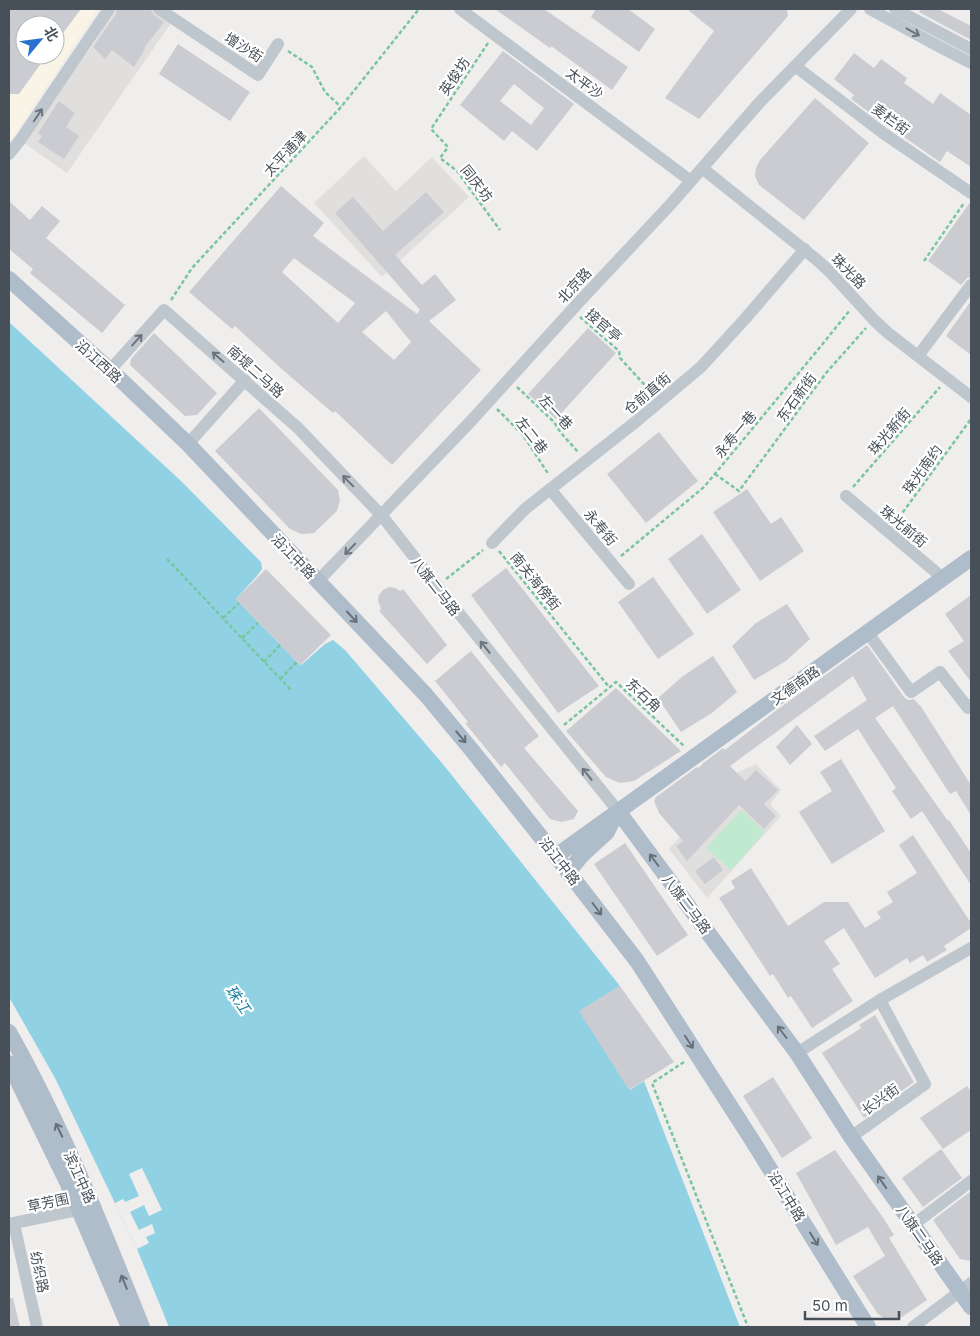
<svg xmlns="http://www.w3.org/2000/svg" width="980" height="1336" font-family="Inter,'Noto Sans SC',sans-serif">
  <style>
    .commercial { fill: #faf4e7; fill-rule: evenodd }
    .education { fill: #e1dede }
    .green { fill: #bfeacf }
    .water { fill: #90d2e3 }
    .pier { fill: #f0eded }
    .building { fill: #caccd1; fill-rule: evenodd }
    .lines { fill: none; stroke-linecap: round; stroke-linejoin: round }
    .path { stroke: #7ac5a0; stroke-width: 2.5; stroke-dasharray: 4 2.5; stroke-linecap: butt }
    .minor { stroke: #bfc7ce; stroke-width: 12 }
    .major { stroke: #afbcca; stroke-width: 16 }
    .oneway { stroke: #6b747c }
    .oneway2 { stroke: #66707b }
    .labels { text-anchor: middle; dominant-baseline: central; stroke-width: 4.5; stroke-linejoin: round; paint-order: stroke }
    .street-label { font-size: 14px; fill: #475059; stroke: #fff }
    .water-label { font-size: 15px; font-style: italic; fill: #197f9a; stroke: #fff }
  </style>
  <rect width="100%" height="100%" fill="#f0eded"/>
  <path class="commercial" d="M 9,9 L 98,9 L 9,143 ZM 25,25 L 55,25 L 55,55 L 25,55 Z"/>
  <path class="education" d="M 115,9 L 151,9 L 171,23 L 67,173 L 23,142 L 92,46 Z
    M 364,156 L 396,191 L 432,157 L 469,197 L 382,277 L 314,203 Z
    M 756,764 L 781,790 L 770,804 L 781,816 L 707,898 L 669,849 L 738,772 Z"/>
  <path class="green" d="M 741,810 L 765,832 L 731,870 L 706,848 Z"/>
  <path class="water" d="M 9,322 L 181,481 L 261,562 L 262,569 L 257,576 L 236,599 L 297,662 L 301,665 L 325,644 L 333,640 L 345,650 L 442,763 L 620,986 L 580,1011 L 630,1090 L 644,1081 L 740,1327 L 169,1327 L 137,1249 L 55,1078 L 9,997 Z"/>
  <path class="pier" d="M 142,1168 L 162,1210 L 149,1216 L 144,1205 L 130,1212 L 139,1230 L 152,1224 L 155,1233 L 146,1237 L 149,1243 L 137,1249 L 115,1203 L 123,1199 L 125,1202 L 139,1196 L 129,1174 Z"/>
  <path class="building" d="M 9,9 L 81,9 L 55,44 L 55,25 L 25,25 L 25,55 L 47,55 L 19,94 L 9,94 Z
    M 117,9 L 150,9 L 154,15 L 164,22 L 144,48 L 145,49 L 134,67 L 112,50 L 105,59 L 93,47 L 116,14 Z
    M 495,9 L 544,9 L 628,67 L 612,90 L 551,46 L 550,48 Z
    M 596,9 L 628,9 L 655,29 L 639,52 L 591,17 Z
    M 687,9 L 787,9 L 788,16 L 699,119 L 665,98 L 714,31 Z
    M 921,9 L 938,9 L 971,26 L 971,40 L 919,12 Z
    M 178,44 L 250,92 L 230,121 L 159,74 Z
    M 503,51 L 574,104 L 537,151 L 512,131 L 504,141 L 460,105 ZM 514,84 L 544,108 L 531,125 L 500,101 Z
    M 854,53 L 874,68 L 881,59 L 907,78 L 904,83 L 933,104 L 940,93 L 971,115 L 971,167 L 947,151 L 940,162 L 888,126 L 851,99 L 854,95 L 834,79 Z
    M 815,98 L 869,143 L 804,220 L 759,185 L 755,176 L 756,168 L 760,160 Z
    M 59,101 L 75,113 L 66,127 L 79,136 L 64,159 L 38,142 L 42,136 L 38,133 Z
    M 281,186 L 324,223 L 313,236 L 417,314 L 420,310 L 335,213 L 353,197 L 383,231 L 426,192 L 444,212 L 395,255 L 422,285 L 435,274 L 456,300 L 429,321 L 481,370 L 392,465 L 335,411 L 333,413 L 284,371 L 235,326 L 232,329 L 189,292 ZM 294,258 L 355,303 L 338,323 L 282,272 ZM 386,311 L 411,342 L 394,360 L 362,332 Z
    M 9,201 L 30,220 L 42,206 L 60,221 L 46,238 L 125,305 L 102,333 L 30,273 L 33,269 L 9,249 Z
    M 971,201 L 971,277 L 967,278 L 961,285 L 928,261 Z
    M 971,301 L 971,355 L 946,336 Z
    M 588,328 L 616,353 L 556,419 L 528,394 Z
    M 154,333 L 217,393 L 197,415 L 185,416 L 130,365 L 131,359 Z
    M 259,408 L 338,490 L 340,500 L 337,511 L 314,533 L 301,534 L 290,529 L 215,451 Z
    M 659,432 L 698,481 L 646,523 L 607,474 Z
    M 747,489 L 771,524 L 781,517 L 804,551 L 760,581 L 713,512 Z
    M 702,534 L 741,590 L 707,614 L 668,559 Z
    M 506,568 L 599,686 L 558,713 L 471,595 Z
    M 266,569 L 331,635 L 300,665 L 236,599 Z
    M 653,577 L 694,634 L 658,659 L 618,602 Z
    M 389,587 L 395,588 L 400,591 L 403,589 L 447,645 L 427,664 L 379,611 L 381,609 L 378,600 L 379,595 L 383,590 Z
    M 971,595 L 971,682 L 948,651 L 964,641 L 945,614 Z
    M 787,604 L 810,639 L 786,661 L 754,680 L 732,646 L 756,623 Z
    M 867,645 L 904,697 L 908,700 L 914,699 L 919,705 L 920,705 L 971,785 L 971,815 L 956,791 L 950,794 L 893,706 L 875,718 L 948,821 L 949,820 L 971,853 L 971,885 L 922,811 L 911,819 L 892,791 L 896,788 L 858,729 L 825,751 L 814,736 L 867,700 L 853,676 L 730,766 L 745,781 L 756,770 L 778,790 L 764,804 L 776,816 L 764,829 L 739,805 L 687,861 L 676,846 L 683,841 L 659,813 L 654,801 L 656,797 L 697,767 L 698,768 L 702,765 L 702,764 L 723,748 L 725,750 L 774,712 Z
    M 471,651 L 539,736 L 524,748 L 578,811 L 574,819 L 561,822 L 550,819 L 505,763 L 501,767 L 465,723 L 468,722 L 435,681 Z
    M 713,656 L 737,692 L 712,713 L 681,732 L 658,698 L 683,676 Z
    M 616,688 L 681,751 L 634,781 L 620,783 L 606,777 L 566,731 Z
    M 797,725 L 812,744 L 790,765 L 776,747 Z
    M 841,759 L 885,831 L 832,864 L 799,812 L 832,791 L 820,772 Z
    M 913,835 L 971,923 L 971,928 L 944,946 L 947,950 L 927,962 L 923,955 L 910,963 L 907,958 L 875,978 L 844,928 L 824,941 L 840,964 L 832,969 L 853,1001 L 812,1028 L 791,996 L 788,998 L 773,974 L 770,976 L 719,898 L 735,888 L 731,881 L 751,868 L 788,926 L 824,902 L 848,902 L 865,928 L 881,918 L 877,912 L 893,902 L 887,892 L 917,873 L 899,845 Z
    M 625,843 L 688,935 L 657,956 L 594,864 Z
    M 714,857 L 723,870 L 705,884 L 695,871 Z
    M 620,986 L 674,1062 L 629,1090 L 579,1011 Z
    M 875,1015 L 914,1082 L 864,1118 L 822,1053 L 861,1028 L 859,1025 Z
    M 773,1077 L 812,1138 L 782,1158 L 743,1096 Z
    M 967,1086 L 971,1092 L 971,1130 L 943,1149 L 920,1118 Z
    M 941,1149 L 962,1178 L 923,1207 L 902,1178 Z
    M 835,1150 L 884,1219 L 894,1235 L 889,1238 L 927,1300 L 899,1319 L 886,1320 L 877,1313 L 853,1276 L 885,1256 L 868,1227 L 836,1245 L 796,1173 Z
    M 971,1191 L 971,1261 L 960,1259 L 933,1220 Z
    M 9,1298 L 13,1298 L 20,1327 L 9,1327 Z"/>
  <g class="lines">
    <path class="path" d="M 488,43 L 431,129 L 448,147 L 440,158 L 457,171 L 500,230
      M 288,51 L 312,67 L 325,92 L 341,107
      M 924,261 L 964,203
      M 171,300 L 192,268 L 341,107 L 419,9
      M 580,317 L 619,351 L 620,358 L 653,394
      M 517,387 L 554,422 L 561,433 L 578,452
      M 497,409 L 523,435 L 549,475
      M 715,474 L 739,491 L 826,373 L 866,328
      M 853,487 L 940,387
      M 895,523 L 971,419
      M 499,551 L 609,687
      M 621,556 L 704,487 L 821,346 L 850,310
      M 167,559 L 291,690
      M 446,579 L 483,550
      M 223,618 L 239,603
      M 242,638 L 258,623
      M 264,662 L 280,645
      M 280,679 L 297,662
      M 564,725 L 616,682 L 685,747
      M 684,1062 L 652,1083 L 748,1327"/>
    <path class="minor" d="M 159,9 L 258,75 L 278,44
      M 460,9 L 691,181
      M 870,9 L 940,47 L 971,63
      M 895,9 L 971,49
      M 795,66 L 883,133 L 971,193
      M 9,154 L 21,139 L 109,9
      M 702,168 L 817,260 L 829,271 L 874,320 L 888,333 L 971,397
      M 918,356 L 971,285
      M 110,370 L 164,310 L 298,428 L 382,516 L 437,586 L 618,811
      M 188,444 L 245,380
      M 550,489 L 629,584
      M 846,496 L 944,579
      M 492,543 L 525,509 L 638,420 L 701,367 L 744,320 L 805,249
      M 318,581 L 471,421 L 579,302 L 670,205 L 759,103 L 851,9
      M 868,633 L 911,692 L 940,672 L 968,708 L 971,705
      M 797,1053 L 880,1000 L 971,948
      M 851,1137 L 925,1084 L 880,1000
      M 9,1224 L 87,1208
      M 14,1224 L 37,1327
      M 913,1225 L 971,1181
      M 913,1327 L 971,1283"/>
    <path class="major" d="M 9,279 L 123,382 L 188,444 L 426,695 L 475,754 L 556,856 L 637,961 L 752,1140 L 868,1327
      M 618,811 L 797,1053 L 851,1137 L 971,1307
      M 556,856 L 971,558
      M 568,872 L 583,854 L 607,832 L 611,824
      M 9,1032 C 62,1126 102,1227 142,1327
      M 9,1063 L 68,1184 L 129,1327"/>
  </g>
  <defs><path id="oneway-shaft" d="M-6 0H5M1.5-3L5.5 0L1.5 3" fill="none" stroke-width="1.6" stroke-linecap="round" stroke-linejoin="round" transform="scale(1.25)"/></defs>
  <g class="oneway">
    <use href="#oneway-shaft" transform="translate(913 32) rotate(29)"/>
    <use href="#oneway-shaft" transform="translate(38 115) rotate(-56)"/>
    <use href="#oneway-shaft" transform="translate(137 340) rotate(-48)"/>
    <use href="#oneway-shaft" transform="translate(218 357) rotate(-139)"/>
    <use href="#oneway-shaft" transform="translate(348 481) rotate(-134)"/>
    <use href="#oneway-shaft" transform="translate(350 549) rotate(134)"/>
    <use href="#oneway-shaft" transform="translate(485 647) rotate(-129)"/>
    <use href="#oneway-shaft" transform="translate(587 774) rotate(-129)"/>
  </g>
  <g class="oneway2">
    <use href="#oneway-shaft" transform="translate(352 617) rotate(47)"/>
    <use href="#oneway-shaft" transform="translate(461 737) rotate(50)"/>
    <use href="#oneway-shaft" transform="translate(654 860) rotate(-127)"/>
    <use href="#oneway-shaft" transform="translate(597 909) rotate(53)"/>
    <use href="#oneway-shaft" transform="translate(782 1032) rotate(-127)"/>
    <use href="#oneway-shaft" transform="translate(689 1042) rotate(57)"/>
    <use href="#oneway-shaft" transform="translate(59 1130) rotate(-116)"/>
    <use href="#oneway-shaft" transform="translate(882 1182) rotate(-125)"/>
    <use href="#oneway-shaft" transform="translate(814 1239) rotate(58)"/>
    <use href="#oneway-shaft" transform="translate(124 1282) rotate(-112)"/>
  </g>
  <g class="labels">
    <g class="street-label">
      <text transform="translate(244 47) rotate(32)">增沙街</text>
      <text transform="translate(454 76) rotate(-56)">英俊坊</text>
      <text transform="translate(585 83) rotate(37)">太平沙</text>
      <text transform="translate(891 119) rotate(36)">麦栏街</text>
      <text transform="translate(285 153) rotate(-47)">太平通津</text>
      <text transform="translate(477 183) rotate(52)">同庆坊</text>
      <text transform="translate(849 271) rotate(46)">珠光路</text>
      <text transform="translate(574 285) rotate(-47)">北京路</text>
      <text transform="translate(604 325) rotate(41)">接官亭</text>
      <text transform="translate(99 361) rotate(42)">沿江西路</text>
      <text transform="translate(256 371) rotate(42)">南堤二马路</text>
      <text transform="translate(647 393) rotate(-40)">仓前直街</text>
      <text transform="translate(796 397) rotate(-54)">东石新街</text>
      <text transform="translate(556 412) rotate(47)">左一巷</text>
      <text transform="translate(889 431) rotate(-49)">珠光新街</text>
      <text transform="translate(735 434) rotate(-50)">永寿一巷</text>
      <text transform="translate(532 435) rotate(52)">左二巷</text>
      <text transform="translate(922 469) rotate(-54)">珠光南约</text>
      <text transform="translate(904 526) rotate(40)">珠光前街</text>
      <text transform="translate(601 527) rotate(50)">永寿街</text>
      <text transform="translate(294 556) rotate(46)">沿江中路</text>
      <text transform="translate(536 581) rotate(51)">南关海傍街</text>
      <text transform="translate(436 586) rotate(52)">八旗二马路</text>
      <text transform="translate(795 685) rotate(-35)">文德南路</text>
      <text transform="translate(644 695) rotate(43)">东石角</text>
      <text transform="translate(560 861) rotate(52)">沿江中路</text>
      <text transform="translate(687 904) rotate(53)">八旗二马路</text>
      <text transform="translate(880 1099) rotate(-36)">长兴街</text>
      <text transform="translate(80 1177) rotate(66)">滨江中路</text>
      <text transform="translate(787 1196) rotate(58)">沿江中路</text>
      <text transform="translate(48 1202) rotate(-12)">草芳围</text>
      <text transform="translate(920 1235) rotate(55)">八旗二马路</text>
      <text transform="translate(40 1272) rotate(78)">纺织路</text>
    </g>
    <g class="water-label">
      <text transform="translate(238 999) rotate(55)">珠江</text>
    </g>
  </g>
  <rect width="980" height="1336" fill="none" stroke="#475059" stroke-width="20"/>
  <g transform="translate(40 40) rotate(61)"><circle r="24" fill="#ffffff" stroke="#b5b9bd"/>
  <path d="M0-4L9 19L0 12L-9 19Z" fill="#2971ce"/>
  <text y="-8" font-size="14" font-weight="bold" text-anchor="middle" fill="#475059">北</text>
  </g>
  <path d="M805 1311v8h94v-8" fill="none" stroke="#475059" stroke-width="2.5"/>
  <text x="812" y="1311" font-size="15" fill="#475059" stroke="#ffffff" stroke-width="4" paint-order="stroke">50 m</text>
</svg>
